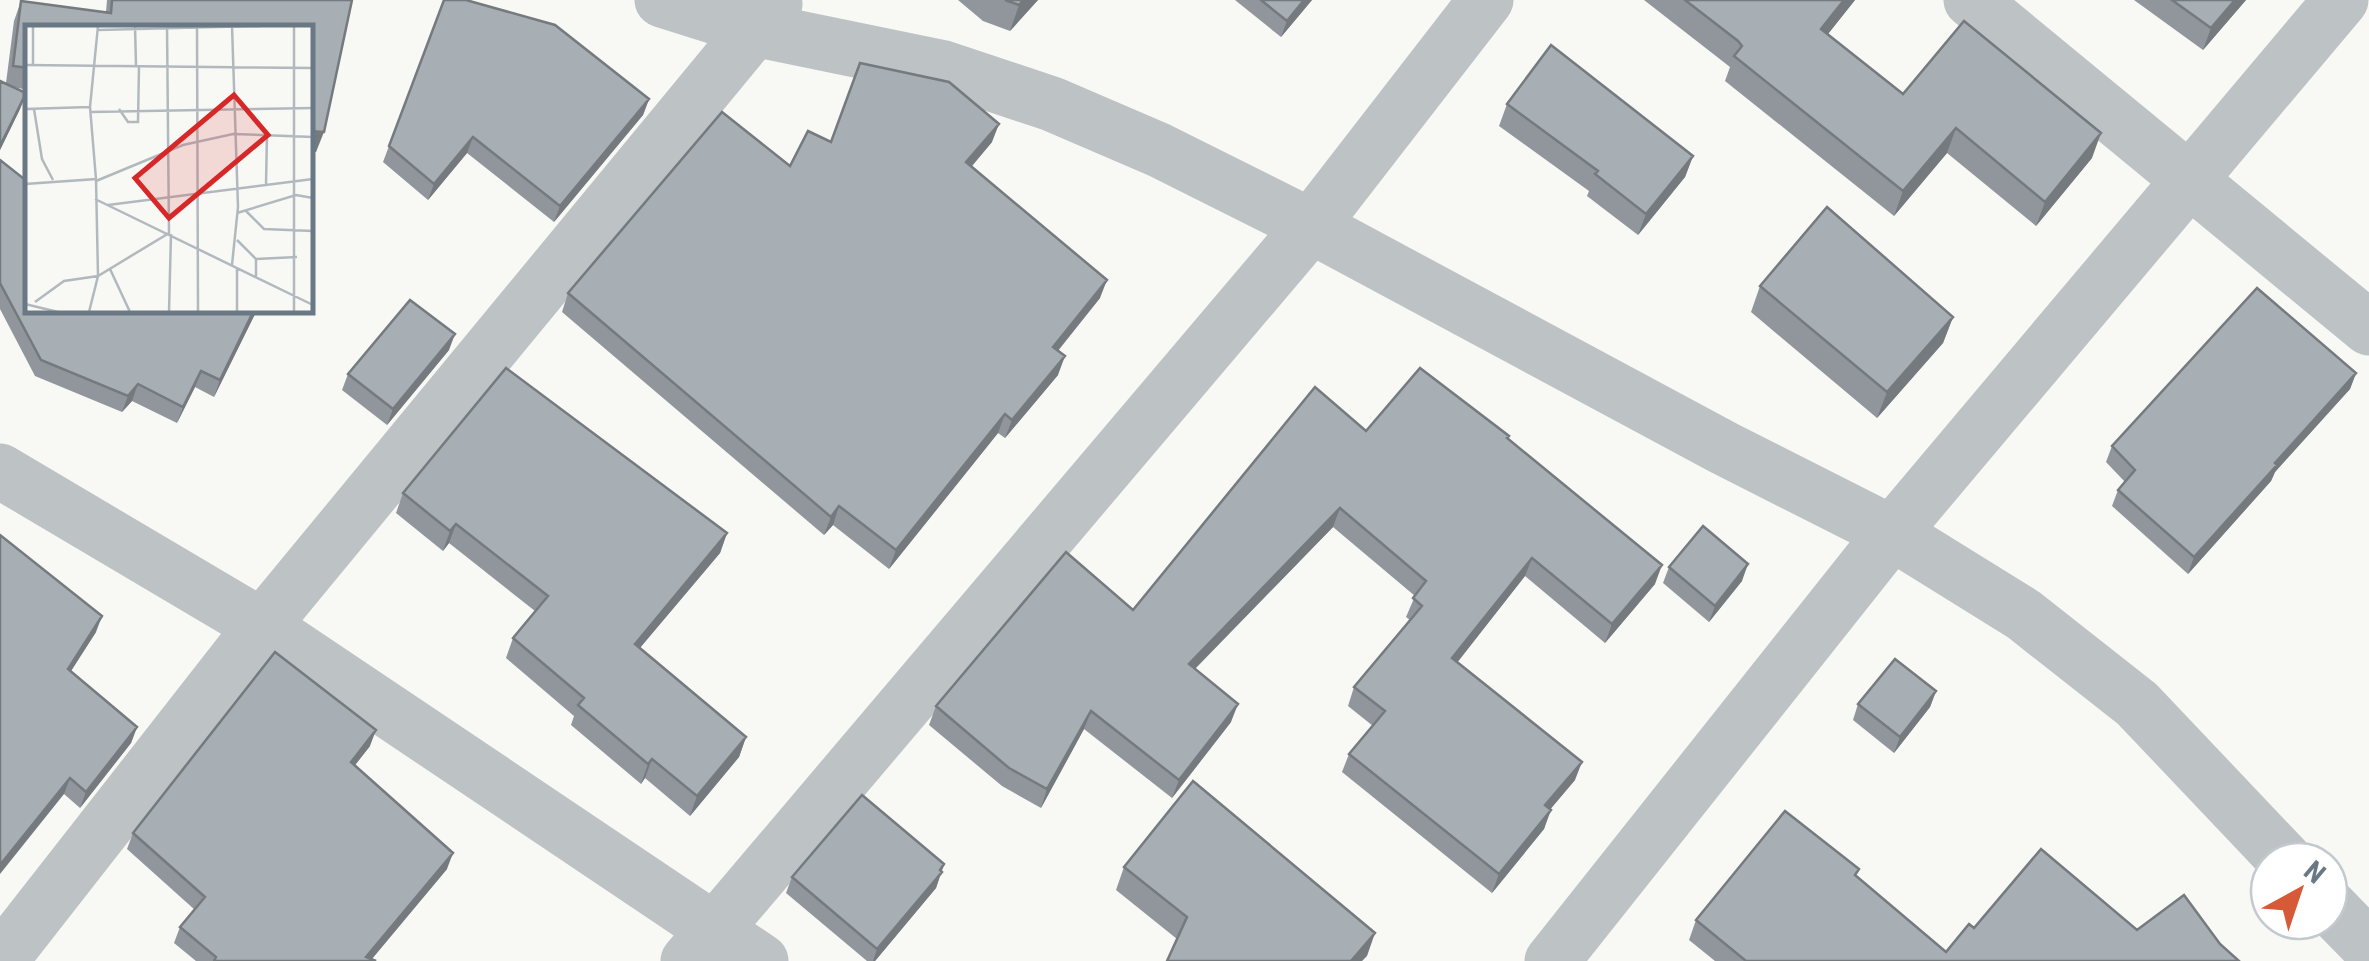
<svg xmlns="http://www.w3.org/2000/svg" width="2369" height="961" font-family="'Roboto Condensed',sans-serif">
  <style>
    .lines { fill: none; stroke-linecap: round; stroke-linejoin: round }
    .minor { stroke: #bdc2c5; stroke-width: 55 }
    .wall { fill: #90969b }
    .shaded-wall { fill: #757a7e }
    .building { fill: #a7aeb4; stroke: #757a7e; stroke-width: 2.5 }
    .inset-road { fill: none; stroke: #b2b9be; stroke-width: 2.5 }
    .view { fill: #d62828; fill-opacity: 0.15; stroke: #d62828; stroke-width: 5 }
    .inset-edge { fill: none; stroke: #697884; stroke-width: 5 }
  </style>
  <rect width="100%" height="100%" fill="#f8f8f5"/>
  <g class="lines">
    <path class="minor" d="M 662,0 L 754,29 L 944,68 L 1052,104 L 1159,150 L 1311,226 L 1724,448 L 1892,533 L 2024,615 L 2137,704 L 2286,861
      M 1971,0 L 2369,328
      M 0,471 L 262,626 L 761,961
      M 2329,906 L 2369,947
      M 0,961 L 262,626 L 775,4
      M 688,961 L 1311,226 L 1486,0
      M 1552,961 L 1892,533 L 2341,0"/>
  </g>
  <path class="wall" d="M 107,0 L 352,0 L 316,152 L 310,152 L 310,28 L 28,28 L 28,90 L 13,87 L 26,93 L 20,109 L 0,150 L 0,81 L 6,83 L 14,21 L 21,1 L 106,12 Z
    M 444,0 L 649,99 L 643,115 L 554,222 L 467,153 L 428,200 L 383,162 Z
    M 958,0 L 1038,0 L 1010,31 L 983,21 Z
    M 1235,0 L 1312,0 L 1281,37 Z
    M 1644,0 L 1855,0 L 1828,34 L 1903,94 L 2092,158 L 2036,226 L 1947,153 L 1894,216 L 1725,81 L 1730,67 Z
    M 2134,0 L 2246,0 L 2203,50 Z
    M 1507,104 L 1693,156 L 1685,177 L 1638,235 L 1587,196 L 1589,191 L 1499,126 Z
    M 831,142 L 992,142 L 972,166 L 1100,298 L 1058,351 L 1058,375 L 1005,438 L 998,433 L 889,569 L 833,525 L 824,535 L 562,312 L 568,293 Z
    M 0,160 L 28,310 L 257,310 L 214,397 L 195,387 L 177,423 L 132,401 L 122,412 L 35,376 L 0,309 Z
    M 1760,286 L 1953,317 L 1943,343 L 1877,418 L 1751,312 Z
    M 449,350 L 387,425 L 342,390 L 348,374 Z
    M 2356,373 L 2350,389 L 2275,472 L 2271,481 L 2188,574 L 2112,506 L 2118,490 L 2125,482 L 2106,462 L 2112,446 Z
    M 1366,431 L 1509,436 L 1508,439 L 1655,584 L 1605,643 L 1525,576 L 1457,662 L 1575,780 L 1550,809 L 1544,829 L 1492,893 L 1342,772 L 1349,754 L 1373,726 L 1348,706 L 1354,687 L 1410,620 L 1406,617 L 1415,596 L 1333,527 L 1195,669 L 1231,722 L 1172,798 L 1084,729 L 1041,808 L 1002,786 L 929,725 L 936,706 L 1133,610 Z
    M 403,493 L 727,533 L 720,553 L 640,648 L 746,737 L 739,757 L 690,816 L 645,778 L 641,784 L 571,725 L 574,716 L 506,658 L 513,638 L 535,611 L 449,543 L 443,551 L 396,513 Z
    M 0,535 L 96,632 L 71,671 L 137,727 L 131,743 L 80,808 L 64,794 Z
    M 1669,567 L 1742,581 L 1709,622 L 1663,583 Z
    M 1936,691 L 1930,707 L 1894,753 L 1853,720 L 1858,704 Z
    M 370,746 L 355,765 L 447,869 L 372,959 L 376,961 L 196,961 L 174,943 L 180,927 L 195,910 L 127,849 L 133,833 Z
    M 944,864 L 936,888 L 875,961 L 867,961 L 786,893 L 792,877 Z
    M 1124,867 L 1367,956 L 1177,939 L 1116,890 Z
    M 1856,876 L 1946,952 L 1974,928 L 2137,930 L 2220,944 L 2239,961 L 1715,961 L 1689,940 L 1696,920 Z"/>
  <path class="shaded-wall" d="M 1024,0 L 1038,0 L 1010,31 L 1019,5 Z
    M 1304,0 L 1312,0 L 1281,37 L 1287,21 Z
    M 1844,0 L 1855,0 L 1812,54 L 1821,29 Z
    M 2235,0 L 2246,0 L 2203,50 L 2211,28 Z
    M 26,93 L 20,109 L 0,150 L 0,146 Z
    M 649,99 L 643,115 L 554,222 L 560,206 Z
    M 999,124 L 992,142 L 960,180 L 966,162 Z
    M 1956,128 L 1947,153 L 1894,216 L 1903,191 Z
    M 310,131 L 324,132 L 316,152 L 310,152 Z
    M 2101,133 L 2092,158 L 2036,226 L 2045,202 Z
    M 473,137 L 467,153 L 428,200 L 434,184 Z
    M 1693,156 L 1685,177 L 1638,235 L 1646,214 Z
    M 1107,280 L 1100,298 L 1046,365 L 1053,347 Z
    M 254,310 L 257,310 L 214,397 L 220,380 Z
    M 1953,317 L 1943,343 L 1877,418 L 1887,392 Z
    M 455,334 L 449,350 L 387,425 L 393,409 Z
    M 1065,356 L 1058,375 L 1005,438 L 1012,420 Z
    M 201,371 L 195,387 L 177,423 L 183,407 Z
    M 2356,373 L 2350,389 L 2275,472 L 2271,481 L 2188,574 L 2194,557 L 2275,463 Z
    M 138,384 L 132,401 L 122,412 L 128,396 Z
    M 1005,414 L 998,433 L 889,569 L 896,550 Z
    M 839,506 L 833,525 L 824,535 L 831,517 Z
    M 1340,508 L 1333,527 L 1182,682 L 1189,664 Z
    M 456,524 L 449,543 L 443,551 L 450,531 Z
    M 727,533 L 720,553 L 627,663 L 635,644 Z
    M 1532,558 L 1525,576 L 1446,677 L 1452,658 Z
    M 1748,564 L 1742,581 L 1709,622 L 1715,606 Z
    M 1662,565 L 1655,584 L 1605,643 L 1612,624 Z
    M 102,616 L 96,632 L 62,685 L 68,669 Z
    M 1936,691 L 1930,707 L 1894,753 L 1900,737 Z
    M 1238,704 L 1231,722 L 1172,798 L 1179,780 Z
    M 1091,711 L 1084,729 L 1041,808 L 1047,789 Z
    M 137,727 L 131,743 L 80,808 L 86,792 Z
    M 376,730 L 370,746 L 345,778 L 351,762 Z
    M 746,737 L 739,757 L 690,816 L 697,796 Z
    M 652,759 L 645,778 L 641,784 L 648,764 Z
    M 1582,762 L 1575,780 L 1538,824 L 1545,805 Z
    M 70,778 L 64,794 L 0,874 L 0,865 Z
    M 1551,810 L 1544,829 L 1492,893 L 1499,874 Z
    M 453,853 L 447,869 L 370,961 L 366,957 Z
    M 944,864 L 936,888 L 875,961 L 873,961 L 877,949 Z
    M 1375,933 L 1367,956 L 1362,961 L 1351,961 Z"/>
  <path class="building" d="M 112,0 L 352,0 L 324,132 L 310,131 L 310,28 L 28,28 L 28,68 L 13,66 L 21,1 L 111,13 Z
    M 444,0 L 466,0 L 555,25 L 649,99 L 560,206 L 473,137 L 434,184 L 389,146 Z
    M 1005,0 L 1024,0 L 1019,5 Z
    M 1261,0 L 1304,0 L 1287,21 Z
    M 1685,0 L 1844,0 L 1821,29 L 1903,94 L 1964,21 L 2101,133 L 2045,202 L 1956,128 L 1903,191 L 1734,56 L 1742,46 L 1738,41 Z
    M 2172,0 L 2235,0 L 2211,28 Z
    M 1551,45 L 1693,156 L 1646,214 L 1595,174 L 1598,171 L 1507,104 Z
    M 860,63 L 949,82 L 999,124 L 966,162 L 1107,280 L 1053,347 L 1065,356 L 1012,420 L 1005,414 L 896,550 L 839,506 L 831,517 L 568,293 L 722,112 L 790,166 L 808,131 L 831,142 Z
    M 0,81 L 26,93 L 0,146 Z
    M 0,160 L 28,182 L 28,310 L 254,310 L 220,380 L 201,371 L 183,407 L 138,384 L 128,396 L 41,360 L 0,283 Z
    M 1827,207 L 1953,317 L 1887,392 L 1760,286 Z
    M 2257,288 L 2356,373 L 2275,463 L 2277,465 L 2194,557 L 2118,490 L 2135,470 L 2112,446 Z
    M 410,300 L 455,334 L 393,409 L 348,374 Z
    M 506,368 L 727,533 L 635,644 L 746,737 L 697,796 L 652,759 L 648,764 L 578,705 L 584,698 L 513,638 L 548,596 L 456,524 L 450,531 L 403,493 Z
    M 1420,368 L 1509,436 L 1507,438 L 1662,565 L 1612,624 L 1532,558 L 1452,658 L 1582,762 L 1545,805 L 1551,810 L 1499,874 L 1349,754 L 1385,711 L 1354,687 L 1422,606 L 1413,598 L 1426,581 L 1340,508 L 1189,664 L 1238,704 L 1179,780 L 1091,711 L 1047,789 L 1009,768 L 936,706 L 1066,552 L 1133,610 L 1315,387 L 1366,431 Z
    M 1703,526 L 1748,564 L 1715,606 L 1669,567 Z
    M 0,535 L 102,616 L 68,669 L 137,727 L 86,792 L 70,778 L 0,865 Z
    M 275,652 L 376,730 L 351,762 L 453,853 L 366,957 L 376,961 L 214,961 L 216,957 L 180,927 L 205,897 L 133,833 Z
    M 1895,659 L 1936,691 L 1900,737 L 1858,704 Z
    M 1193,781 L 1375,933 L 1351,961 L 1167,961 L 1187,917 L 1124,867 Z
    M 862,795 L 944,864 L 940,870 L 942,872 L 877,949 L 792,877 Z
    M 1785,811 L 1859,869 L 1855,875 L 1946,952 L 1969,924 L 1974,928 L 2041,849 L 2137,930 L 2184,895 L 2220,944 L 2239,961 L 1746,961 L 1696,920 Z"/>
  <g transform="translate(25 25)">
    <rect width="288" height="288" fill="#f8f8f5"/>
    <path class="inset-road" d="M 110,1 L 111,41M 172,1 L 173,287M 73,5 L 236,1M 0,40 L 288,43M 8,40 L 8,1M 0,84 L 65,82M 9,84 L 17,134 L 28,155M 94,84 L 103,97 L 113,97 L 114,41M 66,87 L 288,83M 71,156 L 158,120 L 208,109 L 288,112M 0,159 L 71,154 L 65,82 L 73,1M 241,160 L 242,109M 70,174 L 288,280M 83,180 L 288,154M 221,186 L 239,204 L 288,206M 212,188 L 271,170 L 288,173M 212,215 L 231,234 L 231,252M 231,234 L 272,232M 207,240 L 213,182 L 207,1M 212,243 L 212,287M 85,244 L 105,287M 10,277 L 39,256 L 73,251 L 144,208 L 142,1M 0,279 L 33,287M 64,287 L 73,251 L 71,154M 144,287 L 146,209M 269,287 L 269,1"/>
    <path class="view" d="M 209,70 L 243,110 L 144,193 L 110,153 Z"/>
    <rect width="288" height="288" class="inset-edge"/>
  </g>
  <g transform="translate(2299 891) rotate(40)"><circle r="48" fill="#ffffff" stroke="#c3c9ce" stroke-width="2.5"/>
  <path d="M0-8L18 38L0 25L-18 38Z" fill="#d65a37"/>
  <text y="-15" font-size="28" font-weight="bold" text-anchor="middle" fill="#697884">N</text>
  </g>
</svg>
